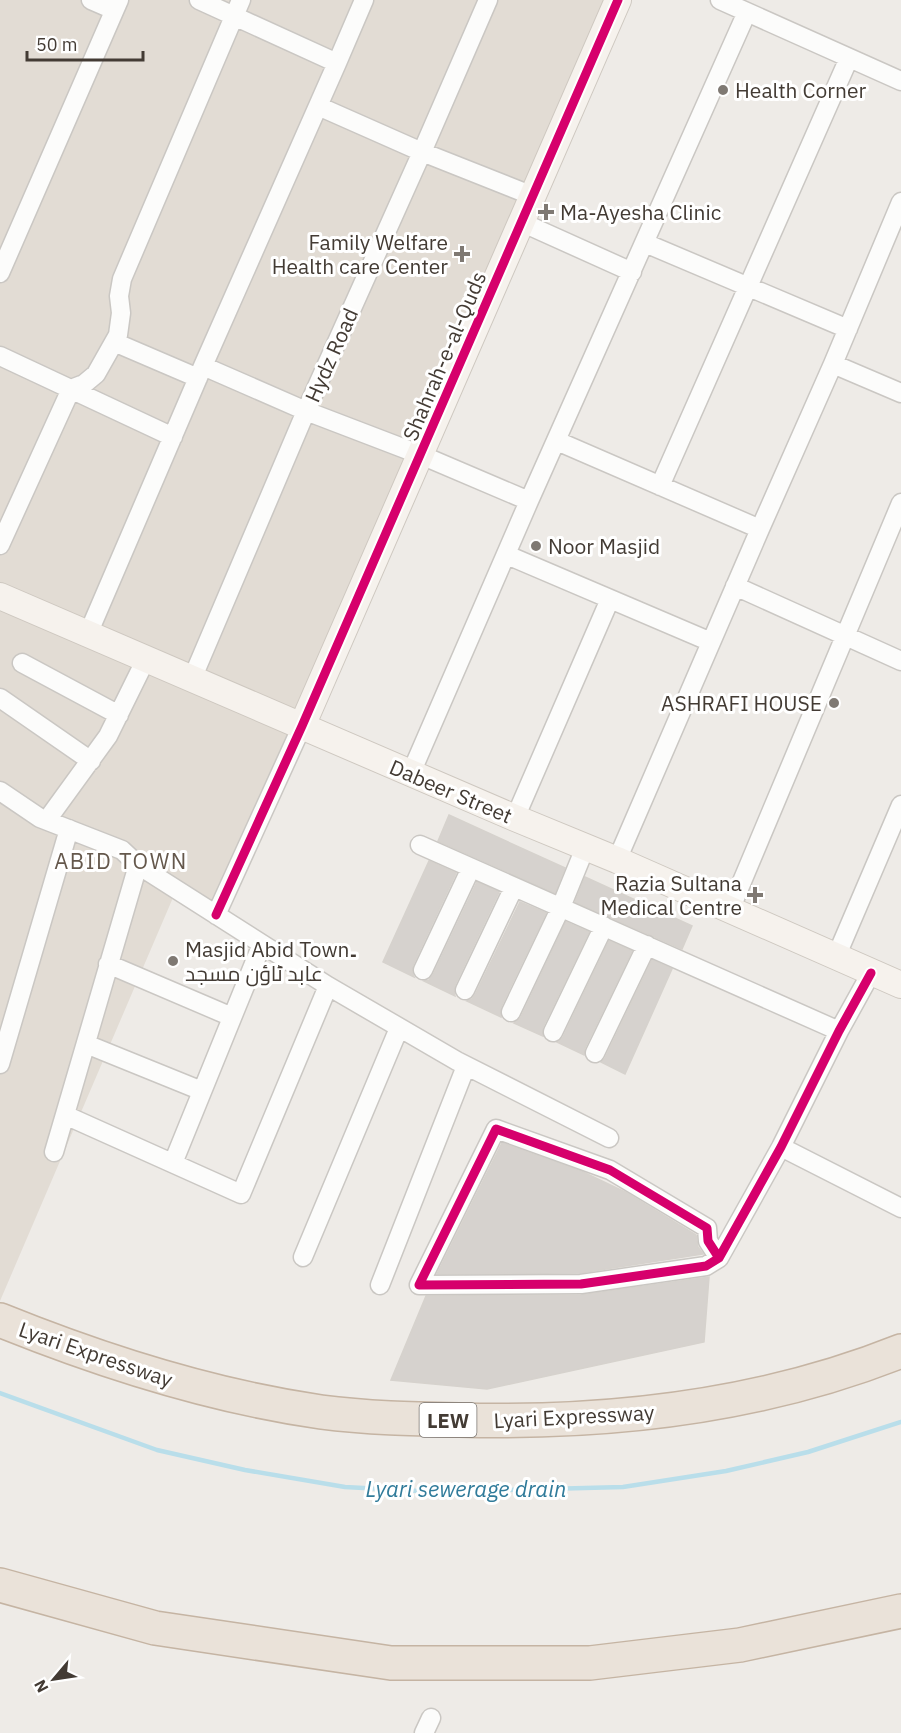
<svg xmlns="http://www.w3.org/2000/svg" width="901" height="1733" font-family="'IBM Plex Sans',Cairo,sans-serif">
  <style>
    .residential { fill: #e2dcd4 }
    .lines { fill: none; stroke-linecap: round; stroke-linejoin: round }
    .stream { stroke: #b9deea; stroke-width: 4.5 }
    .building { fill: #d6d2ce; stroke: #d6d2cd; stroke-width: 1.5 }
    .street-casing { stroke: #cac7c3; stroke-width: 21 }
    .secondary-casing { stroke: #cec8c0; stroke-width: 28 }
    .highway-casing { stroke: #c5b4a3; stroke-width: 36 }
    .street { stroke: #fcfcfb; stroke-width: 18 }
    .secondary { stroke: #f6f2ed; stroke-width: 26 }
    .highway { stroke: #eae2d9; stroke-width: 33 }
    .cycleway-casing { stroke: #fff; stroke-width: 13 }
    .cycleway { stroke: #d6006c; stroke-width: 9 }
    .poi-dot { fill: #7f7973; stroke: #fff; stroke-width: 2 }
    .labels { text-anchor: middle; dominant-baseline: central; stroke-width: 6; stroke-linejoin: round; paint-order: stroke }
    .shield { fill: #fff; stroke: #7b7671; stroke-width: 1.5 }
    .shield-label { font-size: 20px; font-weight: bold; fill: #433b34 }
    .poi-label { font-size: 21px; fill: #433b34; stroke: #fff; text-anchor: start }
    .street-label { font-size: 21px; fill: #433b34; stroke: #fff }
    .neighbourhood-label { font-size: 22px; letter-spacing: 1.5px; fill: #65584c; stroke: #fff }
    .water-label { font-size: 22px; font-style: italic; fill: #307b9a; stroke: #fff }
  </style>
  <rect width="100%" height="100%" fill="#eeebe7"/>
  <path class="residential" d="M 0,0 L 604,0 L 220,913 L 175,893 L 0,1301 Z"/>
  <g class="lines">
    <path class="stream" d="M 0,1393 L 157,1450 L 245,1470 L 345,1487 L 438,1492 L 623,1487 L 726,1471 L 808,1452 L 901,1422"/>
  </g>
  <path class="building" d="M 449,815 L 565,868 L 555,893 L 438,841 Z
    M 429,861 L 456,873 L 413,965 L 412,972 L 414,977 L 383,962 Z
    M 585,877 L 692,926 L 682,949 L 575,902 Z
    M 477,882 L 499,892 L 455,985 L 454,990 L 455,996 L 424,981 L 429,980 L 433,975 Z
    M 520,902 L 546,913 L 501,1007 L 501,1017 L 467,1001 L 472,999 L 475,995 Z
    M 566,922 L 589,932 L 543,1027 L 543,1036 L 514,1023 L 521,1017 Z
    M 609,941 L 632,951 L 585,1048 L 584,1055 L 557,1042 L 563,1037 Z
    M 652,960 L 672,969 L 625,1074 L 601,1062 L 605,1058 Z
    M 502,1143 L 581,1171 L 625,1192 L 696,1235 L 698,1247 L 703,1254 L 580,1273 L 437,1274 Z
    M 709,1277 L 704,1342 L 487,1389 L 391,1380 L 426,1296 L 581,1295 Z"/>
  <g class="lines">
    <g class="street-casing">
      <path id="street" d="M 91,0 L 114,10
        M 199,0 L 337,63
        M 720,0 L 901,81
        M 318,106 L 422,152 L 533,196
        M 521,222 L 632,272
        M 645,243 L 848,329
        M 0,273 L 119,0
        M 114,342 L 198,378
        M 0,356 L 173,437
        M 833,364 L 901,393
        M 203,366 L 306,411 L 421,455 L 529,501
        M 557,441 L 760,529
        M 660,486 L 849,58
        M 0,545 L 71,389 L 84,384 L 96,374 L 118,335 L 121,313 L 119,296 L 122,279 L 241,0
        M 507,555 L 711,642
        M 735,586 L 901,661
        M 88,634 L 203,366 L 337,63 L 364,0
        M 22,663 L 119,715
        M 192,679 L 306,411 L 422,152 L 488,0
        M 0,698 L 91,761
        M 411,773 L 529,501 L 747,12
        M 0,791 L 40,818 L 122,850 L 138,865 L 54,1152
        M 515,818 L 610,599
        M 47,820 L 108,736 L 146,659
        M 420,845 L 839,1031
        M 617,860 L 760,529 L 833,364 L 901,202
        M 138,865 L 328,986 L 457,1061 L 609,1138
        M 730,910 L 901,503
        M 216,915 L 302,726
        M 836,957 L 901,805
        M 108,964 L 232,1017
        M 423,970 L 471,868
        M 465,990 L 514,887
        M 511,1012 L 561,907 L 585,848
        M 553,1032 L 604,926
        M 86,1044 L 202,1091
        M 595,1053 L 647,945
        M 0,1064 L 69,829
        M 65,1115 L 241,1194 L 328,986
        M 781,1147 L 901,1208
        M 173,1163 L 262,944
        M 303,1257 L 399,1028
        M 719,1258 L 708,1241 L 707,1228 L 610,1170 L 496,1129 L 419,1285 L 581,1284 L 706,1266 L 719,1258 L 781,1147 L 839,1031 L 871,973
        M 380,1285 L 466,1066
        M 424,1733 L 431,1718"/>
    </g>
    <g class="secondary-casing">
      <path id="secondary" d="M 0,596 L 515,818 L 617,860 L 901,985
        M 302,726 L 618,0"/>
    </g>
    <g class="highway-casing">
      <path id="highway" d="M 0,1320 C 104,1362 210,1396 321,1412 C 367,1418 413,1419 459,1420 C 610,1424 761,1407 901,1351
        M 0,1585 L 155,1628 L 391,1663 L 590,1663 L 740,1645 L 901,1611"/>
    </g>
    <use href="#street" class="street"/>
    <use href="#secondary" class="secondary"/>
    <use href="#highway" class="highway"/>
    <g class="cycleway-casing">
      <path id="cycleway" d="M 216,915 L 302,726 L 618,0
        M 719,1258 L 708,1241 L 707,1228 L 610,1170 L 496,1129 L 419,1285 L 581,1284 L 706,1266 L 719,1258 L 781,1147 L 839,1031 L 871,973"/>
    </g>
    <use href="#cycleway" class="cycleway"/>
  </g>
  <g class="poi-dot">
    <circle cx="723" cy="90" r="6"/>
    <path d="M543 203h6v6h6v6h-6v6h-6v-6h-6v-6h6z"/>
    <path d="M459 245h6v6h6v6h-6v6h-6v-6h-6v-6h6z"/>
    <circle cx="536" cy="546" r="6"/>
    <circle cx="834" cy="703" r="6"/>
    <path d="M752 886h6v6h6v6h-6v6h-6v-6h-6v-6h6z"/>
    <circle cx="173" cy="961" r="6"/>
  </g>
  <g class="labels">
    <rect class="shield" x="419.5" y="1403" width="57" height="34" rx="4.5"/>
    <g class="shield-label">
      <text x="448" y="1420">LEW</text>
    </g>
    <g class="poi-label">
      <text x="735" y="90">Health Corner</text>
      <text x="560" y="212">Ma-Ayesha Clinic</text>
      <text x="448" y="242" text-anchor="end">Family Welfare<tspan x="448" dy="24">Health care Center</tspan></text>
      <text x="548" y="546">Noor Masjid</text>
      <text x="822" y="703" text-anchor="end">ASHRAFI HOUSE</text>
      <text x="742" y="883" text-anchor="end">Razia Sultana<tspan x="742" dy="24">Medical Centre</tspan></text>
      <text x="185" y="949">Masjid Abid Town۔<tspan x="185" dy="24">عابد ٹاؤن مسجد</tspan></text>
    </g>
    <g class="street-label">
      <text transform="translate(331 355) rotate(-66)">Hydz Road</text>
      <text transform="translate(444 356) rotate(-67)">Shahrah-e-al-Quds</text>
      <text transform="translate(451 791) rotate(23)">Dabeer Street</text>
      <text transform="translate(96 1354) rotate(19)">Lyari Expressway</text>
      <text transform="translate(574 1416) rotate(-3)">Lyari Expressway</text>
    </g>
    <g class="neighbourhood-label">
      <text x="121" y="860">ABID TOWN</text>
    </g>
    <g class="water-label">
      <text x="466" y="1488">Lyari sewerage drain</text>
    </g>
  </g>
  <g transform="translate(54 1679) rotate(241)" stroke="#ffffff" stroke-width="4.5" paint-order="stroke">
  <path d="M0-4.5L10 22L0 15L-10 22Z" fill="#433b34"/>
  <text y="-9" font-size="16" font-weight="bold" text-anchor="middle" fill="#433b34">N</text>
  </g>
  <path d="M27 51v9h116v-9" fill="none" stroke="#433b34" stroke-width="3"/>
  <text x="36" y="51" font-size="18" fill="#433b34" stroke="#ffffff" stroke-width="4.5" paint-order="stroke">50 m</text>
</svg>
